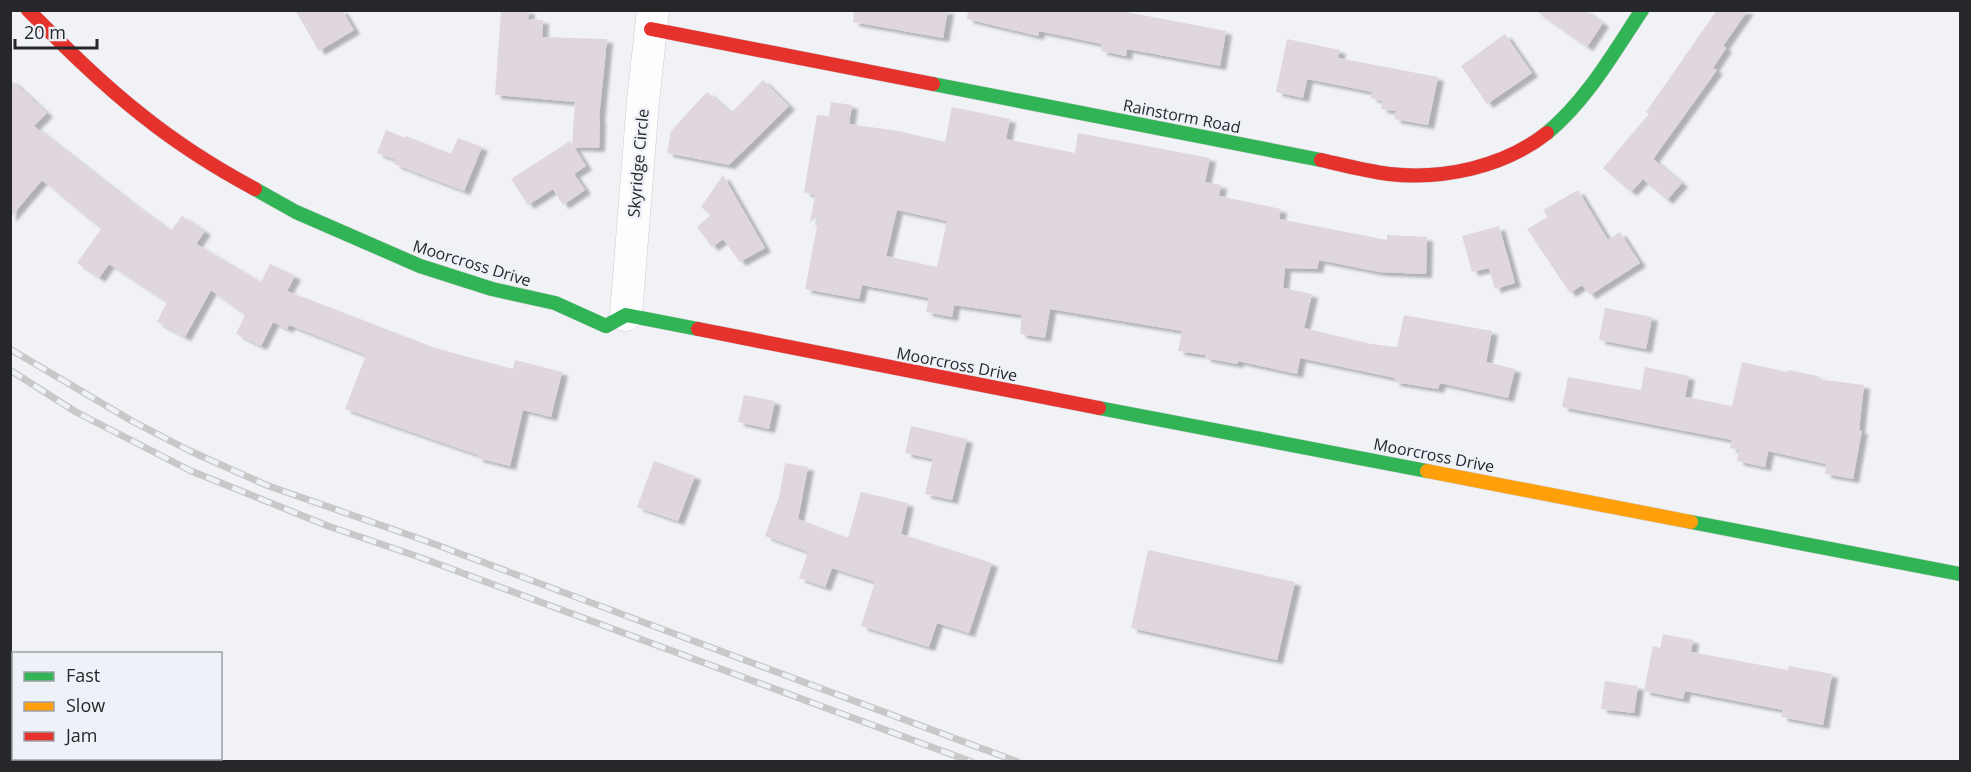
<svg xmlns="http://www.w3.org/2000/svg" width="1971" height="772" font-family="'Open Sans',sans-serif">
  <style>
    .building { fill: #e0d6de; fill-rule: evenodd; filter: url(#shadow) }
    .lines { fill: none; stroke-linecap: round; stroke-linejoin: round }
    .street-casing { stroke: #cdcdd0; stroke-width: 33 }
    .fast-casing { stroke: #cdcdd0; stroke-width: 15 }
    .slow-casing { stroke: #cdcdd0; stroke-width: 15 }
    .jam-casing { stroke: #cdcdd0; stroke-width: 15 }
    .street { stroke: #fdfdfe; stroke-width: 32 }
    .fast { stroke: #30b455; stroke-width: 14 }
    .slow { stroke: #ff9f0a; stroke-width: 14 }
    .jam { stroke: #e5322d; stroke-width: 14 }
    .rail-casing { stroke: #c8c8c9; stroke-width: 7 }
    .rail { stroke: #eff1f8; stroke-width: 4.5; stroke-dasharray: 14; stroke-linecap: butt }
    .labels { text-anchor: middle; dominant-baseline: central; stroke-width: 5; stroke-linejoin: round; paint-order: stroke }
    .street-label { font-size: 16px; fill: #26272a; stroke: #eff1f8 }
  </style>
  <defs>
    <filter id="shadow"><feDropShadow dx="6" dy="4" stdDeviation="1.5" flood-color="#0004"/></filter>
  </defs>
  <rect width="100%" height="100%" fill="#f1f2f6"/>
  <path class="building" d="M 295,10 L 342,10 L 354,30 L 319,51 Z
    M 501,10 L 529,10 L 528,19 L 543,20 L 542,37 L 607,39 L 599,118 L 600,118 L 599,148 L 574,147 L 586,166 L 574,174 L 585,190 L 563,205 L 553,189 L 528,205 L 511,179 L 570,141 L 572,145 L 575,102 L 495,95 Z
    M 854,10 L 948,10 L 943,38 L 853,22 Z
    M 968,10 L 1116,10 L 1226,31 L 1220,66 L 1127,49 L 1126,56 L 1101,51 L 1102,44 L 1039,31 L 1038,36 L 967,19 Z
    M 1535,10 L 1585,10 L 1603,23 L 1587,47 Z
    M 1717,10 L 1748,10 L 1723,46 L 1726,48 L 1713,68 L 1717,70 L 1653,159 L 1682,183 L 1667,200 L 1643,179 L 1631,192 L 1603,168 L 1649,114 L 1646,112 Z
    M 1505,34 L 1532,73 L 1487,104 L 1461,66 Z
    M 1287,39 L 1340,50 L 1338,58 L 1438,77 L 1428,125 L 1394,119 L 1396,111 L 1381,109 L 1382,101 L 1371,98 L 1372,92 L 1307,79 L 1303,98 L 1276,92 Z
    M 10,79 L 47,113 L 34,126 L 135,205 L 171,231 L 182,216 L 205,231 L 196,244 L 261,282 L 270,264 L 295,276 L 287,291 L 435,348 L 513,369 L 515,360 L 562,372 L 551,417 L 523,410 L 510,466 L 477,458 L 478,455 L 345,409 L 366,355 L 289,325 L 287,329 L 273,322 L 261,346 L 236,334 L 245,315 L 211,290 L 185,337 L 157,322 L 167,302 L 109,264 L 99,278 L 77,263 L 101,229 L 42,180 L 10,218 Z
    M 763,80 L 789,106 L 729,165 L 667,153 L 671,131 L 707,92 L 731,113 Z
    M 831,102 L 852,105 L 849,124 L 898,131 L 945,142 L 952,107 L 1010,119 L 1006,139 L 1075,153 L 1078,133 L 1210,158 L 1205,182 L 1221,185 L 1219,196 L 1281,209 L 1279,219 L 1387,240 L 1387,235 L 1427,237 L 1426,274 L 1379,272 L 1319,260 L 1317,269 L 1285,268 L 1283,288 L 1312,294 L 1304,328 L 1371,344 L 1397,347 L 1404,315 L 1492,331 L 1486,362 L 1515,369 L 1508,398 L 1440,383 L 1438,389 L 1394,382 L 1395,378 L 1300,358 L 1297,374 L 1238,361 L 1237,364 L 1205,358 L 1205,355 L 1178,351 L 1182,331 L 1050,309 L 1045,338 L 1020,334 L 1022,315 L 954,305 L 952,317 L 926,312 L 929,298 L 862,285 L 859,299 L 805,289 L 819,216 L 810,222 L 815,195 L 804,192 L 817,115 L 829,116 ZM 897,210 L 947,221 L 937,267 L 886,256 Z
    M 386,130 L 405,138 L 406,136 L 451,154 L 458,138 L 482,147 L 464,191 L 394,164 L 396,160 L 377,153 Z
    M 723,175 L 765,248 L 740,262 L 723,239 L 712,247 L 697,227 L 711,215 L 701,207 Z
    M 1578,190 L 1608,240 L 1620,232 L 1640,263 L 1590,295 L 1582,285 L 1570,293 L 1527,229 L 1548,217 L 1543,210 Z
    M 1499,226 L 1515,283 L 1495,289 L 1489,268 L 1472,272 L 1462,236 Z
    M 1605,308 L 1652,317 L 1646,349 L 1599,340 Z
    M 1742,362 L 1787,372 L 1788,370 L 1818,376 L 1817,379 L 1864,385 L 1859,430 L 1862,430 L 1853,479 L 1825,474 L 1826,464 L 1768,451 L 1765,467 L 1737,461 L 1739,450 L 1730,448 L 1732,440 L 1562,407 L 1568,377 L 1641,390 L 1645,367 L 1689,376 L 1685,397 L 1732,406 Z
    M 744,395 L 775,401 L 769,429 L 738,422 Z
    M 911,426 L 967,439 L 952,500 L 925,494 L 933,459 L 905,453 Z
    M 654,461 L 695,476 L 678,521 L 637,507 Z
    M 785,463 L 808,467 L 798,519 L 848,538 L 861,492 L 908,503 L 901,534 L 992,563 L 969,633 L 937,623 L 929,647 L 861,626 L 875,582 L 832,568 L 825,587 L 799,578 L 808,552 L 765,536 L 779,497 Z
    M 1148,550 L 1295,582 L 1277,660 L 1131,628 Z
    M 1663,634 L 1693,640 L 1691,652 L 1788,670 L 1789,666 L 1832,674 L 1823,725 L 1781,717 L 1783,710 L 1685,691 L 1683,699 L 1644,691 L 1653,646 L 1660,648 Z
    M 1605,681 L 1638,686 L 1634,713 L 1601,709 Z"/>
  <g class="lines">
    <g class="street-casing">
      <path id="street" d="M 626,315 L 643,101 L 653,10"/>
    </g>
    <g class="fast-casing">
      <path id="fast" d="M 933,84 L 1321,160
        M 1547,133 C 1587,100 1614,52 1642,10
        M 255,189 L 296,212 L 420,266 L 492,289 L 555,303 L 606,326 L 626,315 L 698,329
        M 1099,408 L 1427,471
        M 1691,522 L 1960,574"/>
    </g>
    <g class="slow-casing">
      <path id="slow" d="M 1427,471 L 1691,522"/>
    </g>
    <g class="jam-casing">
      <path id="jam" d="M 28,10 C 65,47 102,84 143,116 C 178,144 216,168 255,189
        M 651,29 L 933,84
        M 1321,160 C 1343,165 1366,171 1389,174 C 1443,180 1504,167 1547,133
        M 698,329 L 1099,408"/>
    </g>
    <use href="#street" class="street"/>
    <use href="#fast" class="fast"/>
    <use href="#slow" class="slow"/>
    <use href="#jam" class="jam"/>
    <g class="rail-casing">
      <path id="rail" d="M 10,349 L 132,421 L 190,451 L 266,485 L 426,541 L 1018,762
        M 10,370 L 76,412 L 191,471 L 328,526 L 419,557 L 972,762"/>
    </g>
    <use href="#rail" class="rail"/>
  </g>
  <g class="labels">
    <g class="street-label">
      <text transform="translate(1182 116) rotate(11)">Rainstorm Road</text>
      <text transform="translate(638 163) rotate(-85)">Skyridge Circle</text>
      <text transform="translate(472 263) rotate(17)">Moorcross Drive</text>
      <text transform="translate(957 364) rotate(11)">Moorcross Drive</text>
      <text transform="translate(1434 455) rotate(11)">Moorcross Drive</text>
    </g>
  </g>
  <rect width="1971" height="772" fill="none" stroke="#26272a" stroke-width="24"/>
  <rect x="12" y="652" width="210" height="108" fill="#eff1f8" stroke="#9fa0a6" stroke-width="1.5"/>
  <rect x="24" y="672" width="30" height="9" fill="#30b455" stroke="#9fa0a6" stroke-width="1.5"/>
  <text x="66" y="682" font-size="18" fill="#26272a">Fast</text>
  <rect x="24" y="702" width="30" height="9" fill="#ff9f0a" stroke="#9fa0a6" stroke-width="1.5"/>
  <text x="66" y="712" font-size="18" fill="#26272a">Slow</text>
  <rect x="24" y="732" width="30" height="9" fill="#e5322d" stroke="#9fa0a6" stroke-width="1.5"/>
  <text x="66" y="742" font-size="18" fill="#26272a">Jam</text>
  <path d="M15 39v9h82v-9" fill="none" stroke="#26272a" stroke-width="3"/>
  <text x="24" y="39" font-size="18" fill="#26272a" stroke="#eff1f8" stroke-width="4.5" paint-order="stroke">20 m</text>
</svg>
